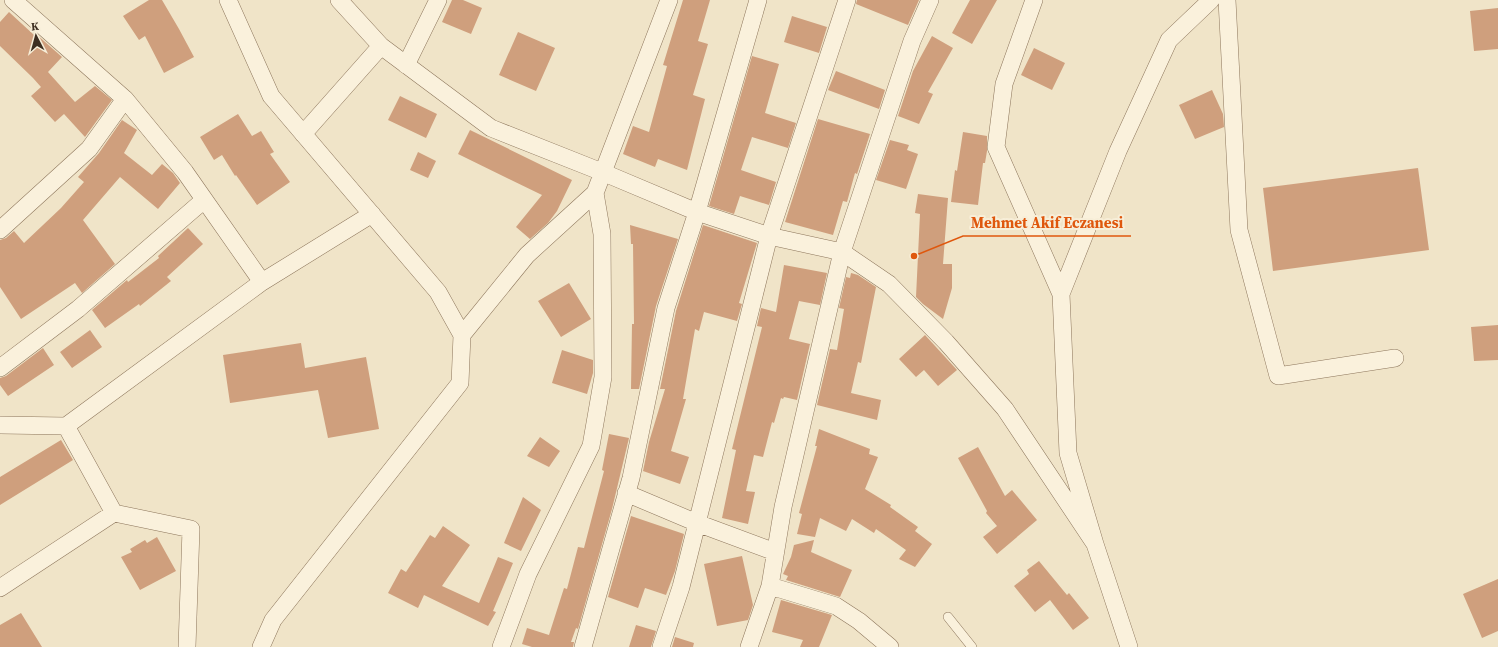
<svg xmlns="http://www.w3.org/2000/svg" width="1498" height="647" font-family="'Source Serif 4',serif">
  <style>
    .building { fill: #cf9f7d }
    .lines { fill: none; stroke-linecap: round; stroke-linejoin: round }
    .lane-casing { stroke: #8d765c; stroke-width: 10 }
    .street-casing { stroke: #8d765c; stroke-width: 18 }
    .lane { stroke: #faf1dc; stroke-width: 9 }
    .street { stroke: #faf1dc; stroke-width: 17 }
    .leader { fill: none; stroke: #df570d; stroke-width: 1.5 }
    .callout-dot { fill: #df570d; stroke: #f7eed8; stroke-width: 1.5 }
    .callout-label { font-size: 15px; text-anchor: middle; font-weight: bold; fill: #df570d; stroke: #f7eed8; stroke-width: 4; stroke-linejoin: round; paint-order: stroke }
  </style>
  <rect width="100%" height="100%" fill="#f0e4c8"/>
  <path class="building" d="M 149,0 L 162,0 L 179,29 L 194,57 L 164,73 L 145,36 L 139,40 L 123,16 Z
    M 452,0 L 463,0 L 482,8 L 471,34 L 442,22 Z
    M 683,0 L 710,0 L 698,41 L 708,44 L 693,95 L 705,99 L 687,170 L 658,159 L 655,167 L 623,154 L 633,126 L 649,132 L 667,66 L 663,65 Z
    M 857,0 L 919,0 L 908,25 L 856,4 Z
    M 970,0 L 997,0 L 972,44 L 952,33 Z
    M 1498,8 L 1498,49 L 1474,51 L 1470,11 Z
    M 9,12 L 34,35 L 36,34 L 62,57 L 48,72 L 75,102 L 95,86 L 112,100 L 85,137 L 64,114 L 55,122 L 31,96 L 41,87 L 33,78 L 0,46 L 0,22 Z
    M 792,16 L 827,27 L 819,53 L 784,42 Z
    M 518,32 L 555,48 L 536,91 L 499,75 Z
    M 932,36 L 953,48 L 928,92 L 933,94 L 919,124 L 898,116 L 913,71 Z
    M 1034,48 L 1065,63 L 1052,90 L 1021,75 Z
    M 752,56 L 779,64 L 765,113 L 796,123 L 788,148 L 752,137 L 741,170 L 776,182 L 769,205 L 740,196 L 734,214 L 709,206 Z
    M 836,71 L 885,90 L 879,109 L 828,90 Z
    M 1212,90 L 1223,114 L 1224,127 L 1195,139 L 1179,105 Z
    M 400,96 L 437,114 L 426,138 L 388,120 Z
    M 238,114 L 252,136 L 261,131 L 274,152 L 270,154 L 290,182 L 257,205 L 236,175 L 235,176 L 222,155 L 214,160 L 200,137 Z
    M 818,119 L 870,134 L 857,174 L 855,173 L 847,202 L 843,201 L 833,235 L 785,222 Z
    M 122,120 L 137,130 L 124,153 L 152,175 L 162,164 L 173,173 L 180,183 L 158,209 L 120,177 L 83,220 L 115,264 L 82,293 L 75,283 L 21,319 L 0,287 L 0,240 L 6,238 L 14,231 L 24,243 L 61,208 L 84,182 L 78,177 L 99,153 Z
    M 470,130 L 572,180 L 557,211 L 548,223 L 530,239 L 516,227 L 542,195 L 458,154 Z
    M 963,132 L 987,136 L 987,151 L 985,163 L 983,163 L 978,205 L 951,202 L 955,170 L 957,171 Z
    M 890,140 L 909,145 L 907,150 L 918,154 L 906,189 L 876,180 Z
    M 418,152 L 436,161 L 428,178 L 410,170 Z
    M 1418,168 L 1429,250 L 1273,271 L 1263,188 Z
    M 918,194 L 948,198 L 943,264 L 952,264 L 952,288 L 943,319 L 923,304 L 916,297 L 920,214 L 915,213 Z
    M 630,225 L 678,239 L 656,306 L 639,389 L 631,389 L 632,324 L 634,324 L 633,244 L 631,244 Z
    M 703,225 L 757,243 L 739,303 L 742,304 L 737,321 L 704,312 L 699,331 L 695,329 L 683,399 L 686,399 L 671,451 L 689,457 L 680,484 L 643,471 L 649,442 L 665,389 L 660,389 L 676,311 Z
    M 188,228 L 203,244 L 167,277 L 171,281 L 140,306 L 139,304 L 105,328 L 92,310 L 127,280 L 128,282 L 159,258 L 158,256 Z
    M 784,265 L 827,273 L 820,305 L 799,301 L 789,339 L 810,344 L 797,400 L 784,397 L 783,399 L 781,398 L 774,423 L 772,422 L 763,457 L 754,455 L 746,491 L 755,492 L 748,524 L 722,518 L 736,450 L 732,449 L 762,327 L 757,326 L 761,308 L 776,312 Z
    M 851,273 L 858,275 L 876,287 L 861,363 L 858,362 L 851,393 L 881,400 L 877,420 L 817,405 L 830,349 L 837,350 L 844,309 L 839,308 L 846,277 L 850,278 Z
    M 569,283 L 591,319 L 561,337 L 538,301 Z
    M 1498,325 L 1498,360 L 1474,361 L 1471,327 Z
    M 90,330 L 102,347 L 72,368 L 60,352 Z
    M 925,335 L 957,370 L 938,386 L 924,370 L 916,377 L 899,359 Z
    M 301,343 L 305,368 L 366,357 L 379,429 L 328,438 L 318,390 L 230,403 L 223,355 Z
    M 43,348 L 54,365 L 8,396 L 0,385 L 0,378 L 6,376 Z
    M 562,350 L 593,360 L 593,373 L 587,394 L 552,383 Z
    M 819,429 L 870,449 L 869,454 L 878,457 L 865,489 L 891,505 L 890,507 L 918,527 L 915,531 L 932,544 L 915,567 L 899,559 L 906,550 L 876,529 L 874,533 L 852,519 L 846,531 L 820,518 L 815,537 L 797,534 L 802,514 L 799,513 L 817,446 L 815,446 Z
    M 609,434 L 629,438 L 612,509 L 578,629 L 576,628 L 571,642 L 574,642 L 573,647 L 532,647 L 522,644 L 527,628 L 549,635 L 564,588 L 567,589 L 578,547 L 584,548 L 604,471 L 602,470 Z
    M 540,437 L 560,451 L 549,467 L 527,456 Z
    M 61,440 L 73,460 L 0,505 L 0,477 Z
    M 978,447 L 1005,496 L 1012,490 L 1037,520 L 997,554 L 983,537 L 997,526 L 986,513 L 987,511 L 958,458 Z
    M 523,497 L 541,510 L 521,551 L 504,543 Z
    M 631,516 L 684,534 L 675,571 L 666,595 L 645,588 L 638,608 L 608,597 Z
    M 443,526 L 470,545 L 442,586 L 479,603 L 498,557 L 513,563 L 493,611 L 496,612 L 488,626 L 424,595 L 418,608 L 388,593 L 401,569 L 406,572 L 430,535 L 435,538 Z
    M 157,537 L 176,571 L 140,590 L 121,557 L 132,552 L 130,549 L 145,540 L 147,543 Z
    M 814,540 L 811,552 L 852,570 L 840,597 L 786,580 L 788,576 L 783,574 L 791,557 L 794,545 Z
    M 742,556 L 753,605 L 748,620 L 717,626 L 704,564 Z
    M 1039,561 L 1067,595 L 1069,593 L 1089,618 L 1073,630 L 1050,600 L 1035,612 L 1014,586 L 1029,574 L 1027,570 Z
    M 1498,579 L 1498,631 L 1482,638 L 1463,594 Z
    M 781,600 L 832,615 L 819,647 L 800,647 L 803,640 L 772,632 Z
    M 21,613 L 42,647 L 0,647 L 0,625 Z
    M 636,625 L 656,631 L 651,647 L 629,647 Z
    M 675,637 L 694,643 L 693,647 L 672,647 Z"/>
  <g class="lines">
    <g class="lane-casing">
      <path id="lane" d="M 948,617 L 972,647"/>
    </g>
    <g class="street-casing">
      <path id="street" d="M 13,0 L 125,99 L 185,172 L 262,282
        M 228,0 L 271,96 L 438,292 L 462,335 L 460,383 L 273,620 L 261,647
        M 339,0 L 381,46 L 491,128 L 602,172 L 697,212 L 769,236 L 842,252 L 889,284 L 946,342 L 1005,409 L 1095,544
        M 1034,0 L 1004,84 L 996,147 L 1061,294
        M 1227,0 L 1239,230 L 1278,376 L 1395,358
        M 406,65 L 438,0
        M 303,134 L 381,46
        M 0,230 L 89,149 L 125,99
        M 462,335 L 527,255 L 595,193
        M 0,368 L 78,309 L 204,200
        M 0,425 L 66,426
        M 626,493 L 697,523 L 775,552
        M 770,586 L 836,606 L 859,621 L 890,647
        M 0,588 L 114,513
        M 187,647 L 191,529 L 114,513 L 66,426 L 262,282 L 372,214
        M 501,647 L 528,574 L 591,446 L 603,377 L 602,234 L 595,193 L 669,0
        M 583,647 L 631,478 L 666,308 L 697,212 L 758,0
        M 661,647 L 681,587 L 769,236 L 847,0
        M 749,647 L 770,586 L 783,507 L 842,252 L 912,41 L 930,0
        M 1129,647 L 1095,544 L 1068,453 L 1061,294 L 1118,151 L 1169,40 L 1211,0"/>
    </g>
    <use href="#lane" class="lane"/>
    <use href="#street" class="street"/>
  </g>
  <path class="leader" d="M914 256L963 236H1131"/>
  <circle class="callout-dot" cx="914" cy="256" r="4"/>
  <g class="callout-label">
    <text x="1047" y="228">Mehmet Akif Eczanesi</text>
  </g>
  <g transform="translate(36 36) rotate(354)" stroke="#f7eed8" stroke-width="3" paint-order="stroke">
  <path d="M0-3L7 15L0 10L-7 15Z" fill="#3d2e20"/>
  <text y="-6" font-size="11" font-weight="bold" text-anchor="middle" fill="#3d2e20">K</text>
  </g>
</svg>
